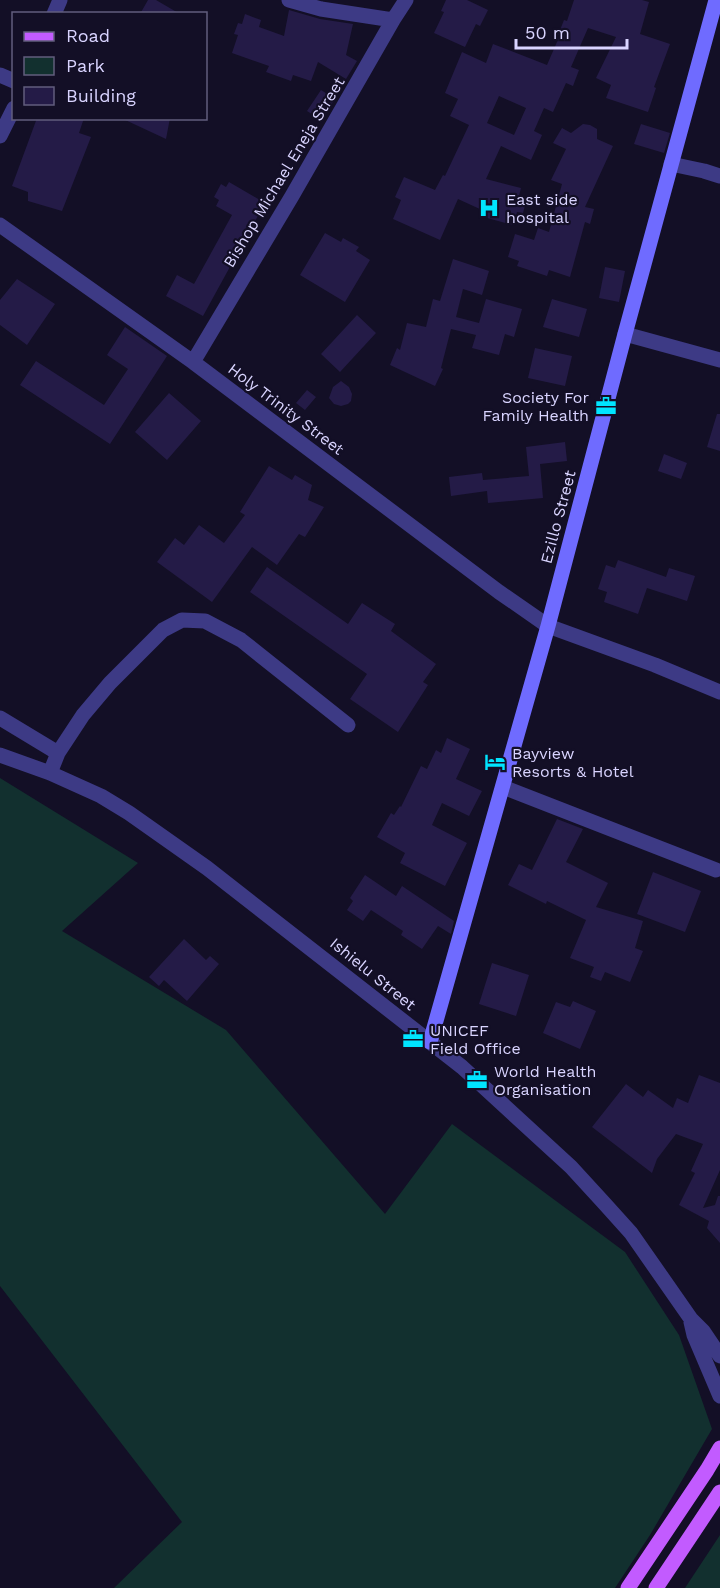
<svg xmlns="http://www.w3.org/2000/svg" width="720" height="1588" font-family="'Work Sans',sans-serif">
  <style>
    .green { fill: #12302f }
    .building { fill: #241b47; fill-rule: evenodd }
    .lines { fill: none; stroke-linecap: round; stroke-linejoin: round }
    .street { stroke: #3d3a85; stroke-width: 15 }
    .secondary { stroke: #6f6bff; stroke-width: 15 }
    .primary { stroke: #c25bff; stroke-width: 15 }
    .labels { text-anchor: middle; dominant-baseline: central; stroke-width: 4.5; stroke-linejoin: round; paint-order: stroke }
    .street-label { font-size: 16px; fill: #d9d4ff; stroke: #130f26 }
    .poi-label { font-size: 16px; fill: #d9d4ff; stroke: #130f26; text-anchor: start }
  </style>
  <rect width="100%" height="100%" fill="#130f26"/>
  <path class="green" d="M 0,778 L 138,863 L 62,931 L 226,1030 L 385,1214 L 452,1124 L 625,1252 L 679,1335 L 712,1429 L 650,1535 L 615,1588 L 114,1588 L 182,1522 L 0,1286 Z
    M 720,1535 L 720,1588 L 685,1588 Z"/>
  <path class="building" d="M 148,0 L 156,0 L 180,14 L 140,14 Z
    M 446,0 L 467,0 L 488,10 L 480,26 L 476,24 L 465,47 L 434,33 L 444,12 L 441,11 Z
    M 574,0 L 642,0 L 649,2 L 640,34 L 670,44 L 654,87 L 656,88 L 648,112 L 606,98 L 611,85 L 596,78 L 616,37 L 588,28 L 571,67 L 579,70 L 573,86 L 566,83 L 553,112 L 544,108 L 534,131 L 542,135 L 531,160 L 501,146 L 486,179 L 521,188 L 519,196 L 527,198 L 523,213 L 517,212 L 513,225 L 480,216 L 482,210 L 458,199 L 440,240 L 393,219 L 401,200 L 395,197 L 404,177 L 435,190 L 443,175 L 445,176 L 469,125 L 450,116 L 458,99 L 445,93 L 462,52 L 486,63 L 493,44 L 547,65 L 560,35 L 558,35 L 564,20 L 567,21 ZM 499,96 L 526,108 L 514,135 L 487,123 Z
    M 289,10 L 320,19 L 353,24 L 346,55 L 357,61 L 346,79 L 318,62 L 311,81 L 293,75 L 291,81 L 266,72 L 269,66 L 232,53 L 238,35 L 234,34 L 238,23 L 242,24 L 245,14 L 261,20 L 259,27 L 284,36 Z
    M 321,90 L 335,99 L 321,120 L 307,111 Z
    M 37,118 L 84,118 L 79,133 L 91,137 L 62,211 L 28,201 L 28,192 L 12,186 Z
    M 121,118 L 170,118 L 166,139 Z
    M 583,124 L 590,125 L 597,129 L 597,139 L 613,146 L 585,207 L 594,209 L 590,224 L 585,222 L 570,277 L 549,270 L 547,276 L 517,266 L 519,261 L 508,257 L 515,234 L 534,240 L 538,228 L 549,232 L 562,184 L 551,180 L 566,149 L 553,143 L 562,128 L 571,133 Z
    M 641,124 L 670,133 L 664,153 L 634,144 Z
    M 229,182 L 265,203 L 203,316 L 166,296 L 177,275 L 194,284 L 232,215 L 216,206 L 219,200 L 214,197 L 221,184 L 226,187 Z
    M 325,233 L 341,242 L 343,238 L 359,247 L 356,251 L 370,260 L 345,302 L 300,275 Z
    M 453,259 L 489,271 L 482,295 L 463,289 L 456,317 L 479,323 L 486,299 L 522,309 L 514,337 L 505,334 L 499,355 L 472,348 L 476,335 L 451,329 L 441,368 L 443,369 L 435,386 L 390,365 L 397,348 L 400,350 L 407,323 L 426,327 L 433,299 L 440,301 Z
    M 605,267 L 625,271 L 619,302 L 599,298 Z
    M 17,279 L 55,304 L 27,345 L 0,325 L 0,300 Z
    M 552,299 L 587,309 L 579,337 L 543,327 Z
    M 357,315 L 376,333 L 340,372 L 321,354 Z
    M 125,327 L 167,356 L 110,444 L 20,385 L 36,361 L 104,405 L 128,369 L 107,355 Z
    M 535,348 L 572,356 L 565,386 L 528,378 Z
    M 341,381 L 349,387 L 352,394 L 351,401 L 348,404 L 341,406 L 334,404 L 329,398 L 333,387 Z
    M 307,390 L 316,397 L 305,410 L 296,403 Z
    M 169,393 L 201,421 L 167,460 L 135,432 Z
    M 717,414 L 720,414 L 720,451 L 707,447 Z
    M 565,442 L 567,461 L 540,464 L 543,498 L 488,503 L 487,491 L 451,496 L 449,477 L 482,473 L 483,480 L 529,476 L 526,447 Z
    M 664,454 L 687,463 L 681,479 L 658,471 Z
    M 269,466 L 292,480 L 295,475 L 312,485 L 308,500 L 324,507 L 305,537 L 299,534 L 277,565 L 252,547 L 212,602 L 157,562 L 175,538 L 184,545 L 199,525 L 224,543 L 245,515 L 240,512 Z
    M 618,560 L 666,577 L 669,568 L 695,576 L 687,601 L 647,588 L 638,614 L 604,602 L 607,592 L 598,589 L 606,565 L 615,568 Z
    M 267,567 L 348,624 L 362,603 L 395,624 L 391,631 L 436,664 L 423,682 L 428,685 L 398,732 L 350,699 L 367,674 L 250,592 Z
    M 447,738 L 470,749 L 456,779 L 482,791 L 469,816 L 442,803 L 432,825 L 467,843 L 445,886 L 400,863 L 405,853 L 377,837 L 391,813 L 394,815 L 400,806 L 401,807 L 421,766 L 427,769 L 436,750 L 441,753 Z
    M 557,819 L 583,829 L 566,862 L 608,883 L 596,907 L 643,921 L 635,948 L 643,951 L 630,982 L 605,972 L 601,981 L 590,977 L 594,967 L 570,958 L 586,920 L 547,901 L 546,904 L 508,885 L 519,864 L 532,870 Z
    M 653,872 L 701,891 L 685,932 L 637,914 Z
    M 365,875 L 396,896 L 402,886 L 454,921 L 451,934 L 438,926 L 422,949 L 401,935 L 403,931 L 371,910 L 363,921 L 347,910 L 353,901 L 350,898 Z
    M 184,939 L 206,960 L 210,956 L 219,964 L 187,1001 L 164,980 L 159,986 L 149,977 Z
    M 492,963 L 529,975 L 516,1016 L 479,1004 Z
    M 573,1001 L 596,1011 L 580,1049 L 543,1033 L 556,1002 L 570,1007 Z
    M 699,1075 L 720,1083 L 720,1170 L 703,1208 L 715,1205 L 718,1196 L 720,1196 L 720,1243 L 707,1228 L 709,1221 L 679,1205 L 695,1173 L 691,1171 L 703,1144 L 676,1134 L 657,1159 L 652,1173 L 592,1127 L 626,1084 L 643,1097 L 648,1090 L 673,1108 L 677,1098 L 688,1103 Z"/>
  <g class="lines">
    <path class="street" d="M 289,0 L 321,9 L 393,20
      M 54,14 L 60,0
      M 0,75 L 14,81
      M 0,136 L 14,108
      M 671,164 L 704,171 L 720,176
      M 0,225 L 193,362 L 499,592 L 548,626 L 655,665 L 720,692
      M 625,334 L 720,360
      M 193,362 L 292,196 L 393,20 L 406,0
      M 0,718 L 58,753
      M 0,755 L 50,773 L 101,796 L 129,813 L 207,868 L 462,1067 L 571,1167 L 604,1203 L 631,1233 L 691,1319 L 703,1331 L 720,1356
      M 50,773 L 58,753 L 83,715 L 110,683 L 163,630 L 182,620 L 205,621 L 241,640 L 348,725
      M 503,787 L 716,870
      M 691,1322 L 694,1335 L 720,1396"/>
    <path class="secondary" d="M 430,1042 L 548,626 L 625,334 L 716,0"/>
    <path class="primary" d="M 628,1588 L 707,1470 L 720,1448
      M 656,1588 L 720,1492"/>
  </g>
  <defs>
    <g id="hospital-bare" transform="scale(1.62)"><path d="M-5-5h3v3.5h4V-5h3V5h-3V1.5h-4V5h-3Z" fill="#00e5ff" stroke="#130f26" stroke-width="2.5" paint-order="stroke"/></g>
    <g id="office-bare" transform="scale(1.62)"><path d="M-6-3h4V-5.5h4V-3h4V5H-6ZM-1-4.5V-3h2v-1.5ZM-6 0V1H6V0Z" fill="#00e5ff" stroke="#130f26" stroke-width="2.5" paint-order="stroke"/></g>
    <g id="hotel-bare" transform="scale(1.62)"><path d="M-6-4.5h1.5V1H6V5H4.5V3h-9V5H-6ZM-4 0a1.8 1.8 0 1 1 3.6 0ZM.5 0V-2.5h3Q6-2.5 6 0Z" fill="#00e5ff" stroke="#130f26" stroke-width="2.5" paint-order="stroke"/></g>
  </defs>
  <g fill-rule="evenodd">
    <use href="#hospital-bare" x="489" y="208"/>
    <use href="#office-bare" x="606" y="406"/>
    <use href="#hotel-bare" x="495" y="762"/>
    <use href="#office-bare" x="413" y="1039"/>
    <use href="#office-bare" x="477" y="1080"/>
  </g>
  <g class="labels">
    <g class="street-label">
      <text transform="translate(284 172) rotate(-59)">Bishop Michael Eneja Street</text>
      <text transform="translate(286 409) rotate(37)">Holy Trinity Street</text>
      <text transform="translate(558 517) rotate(-75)">Ezillo Street</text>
      <text transform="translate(373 974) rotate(39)">Ishielu Street</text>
    </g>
    <g class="poi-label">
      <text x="506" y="199">East side<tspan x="506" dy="18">hospital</tspan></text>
      <text x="589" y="397" text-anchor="end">Society For<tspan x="589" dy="18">Family Health</tspan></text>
      <text x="512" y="753">Bayview<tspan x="512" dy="18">Resorts &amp; Hotel</tspan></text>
      <text x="430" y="1030">UNICEF<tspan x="430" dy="18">Field Office</tspan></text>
      <text x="494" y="1071">World Health<tspan x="494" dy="18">Organisation</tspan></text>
    </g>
  </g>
  <rect x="12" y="12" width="195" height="108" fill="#130f26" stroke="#625e7d" stroke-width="1.5"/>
  <rect x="24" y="32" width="30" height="9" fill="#c25bff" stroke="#625e7d" stroke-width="1.5"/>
  <text x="66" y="42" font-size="18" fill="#d9d4ff">Road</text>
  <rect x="24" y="57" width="30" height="18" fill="#12302f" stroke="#625e7d" stroke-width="1.5"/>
  <text x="66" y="72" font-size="18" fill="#d9d4ff">Park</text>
  <rect x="24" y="87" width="30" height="18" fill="#241b47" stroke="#625e7d" stroke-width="1.5"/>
  <text x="66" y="102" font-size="18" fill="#d9d4ff">Building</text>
  <path d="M516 39v9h111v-9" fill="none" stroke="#d9d4ff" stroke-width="3"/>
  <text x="525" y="39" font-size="18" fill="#d9d4ff" stroke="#130f26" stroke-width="4.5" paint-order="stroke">50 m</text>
</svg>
